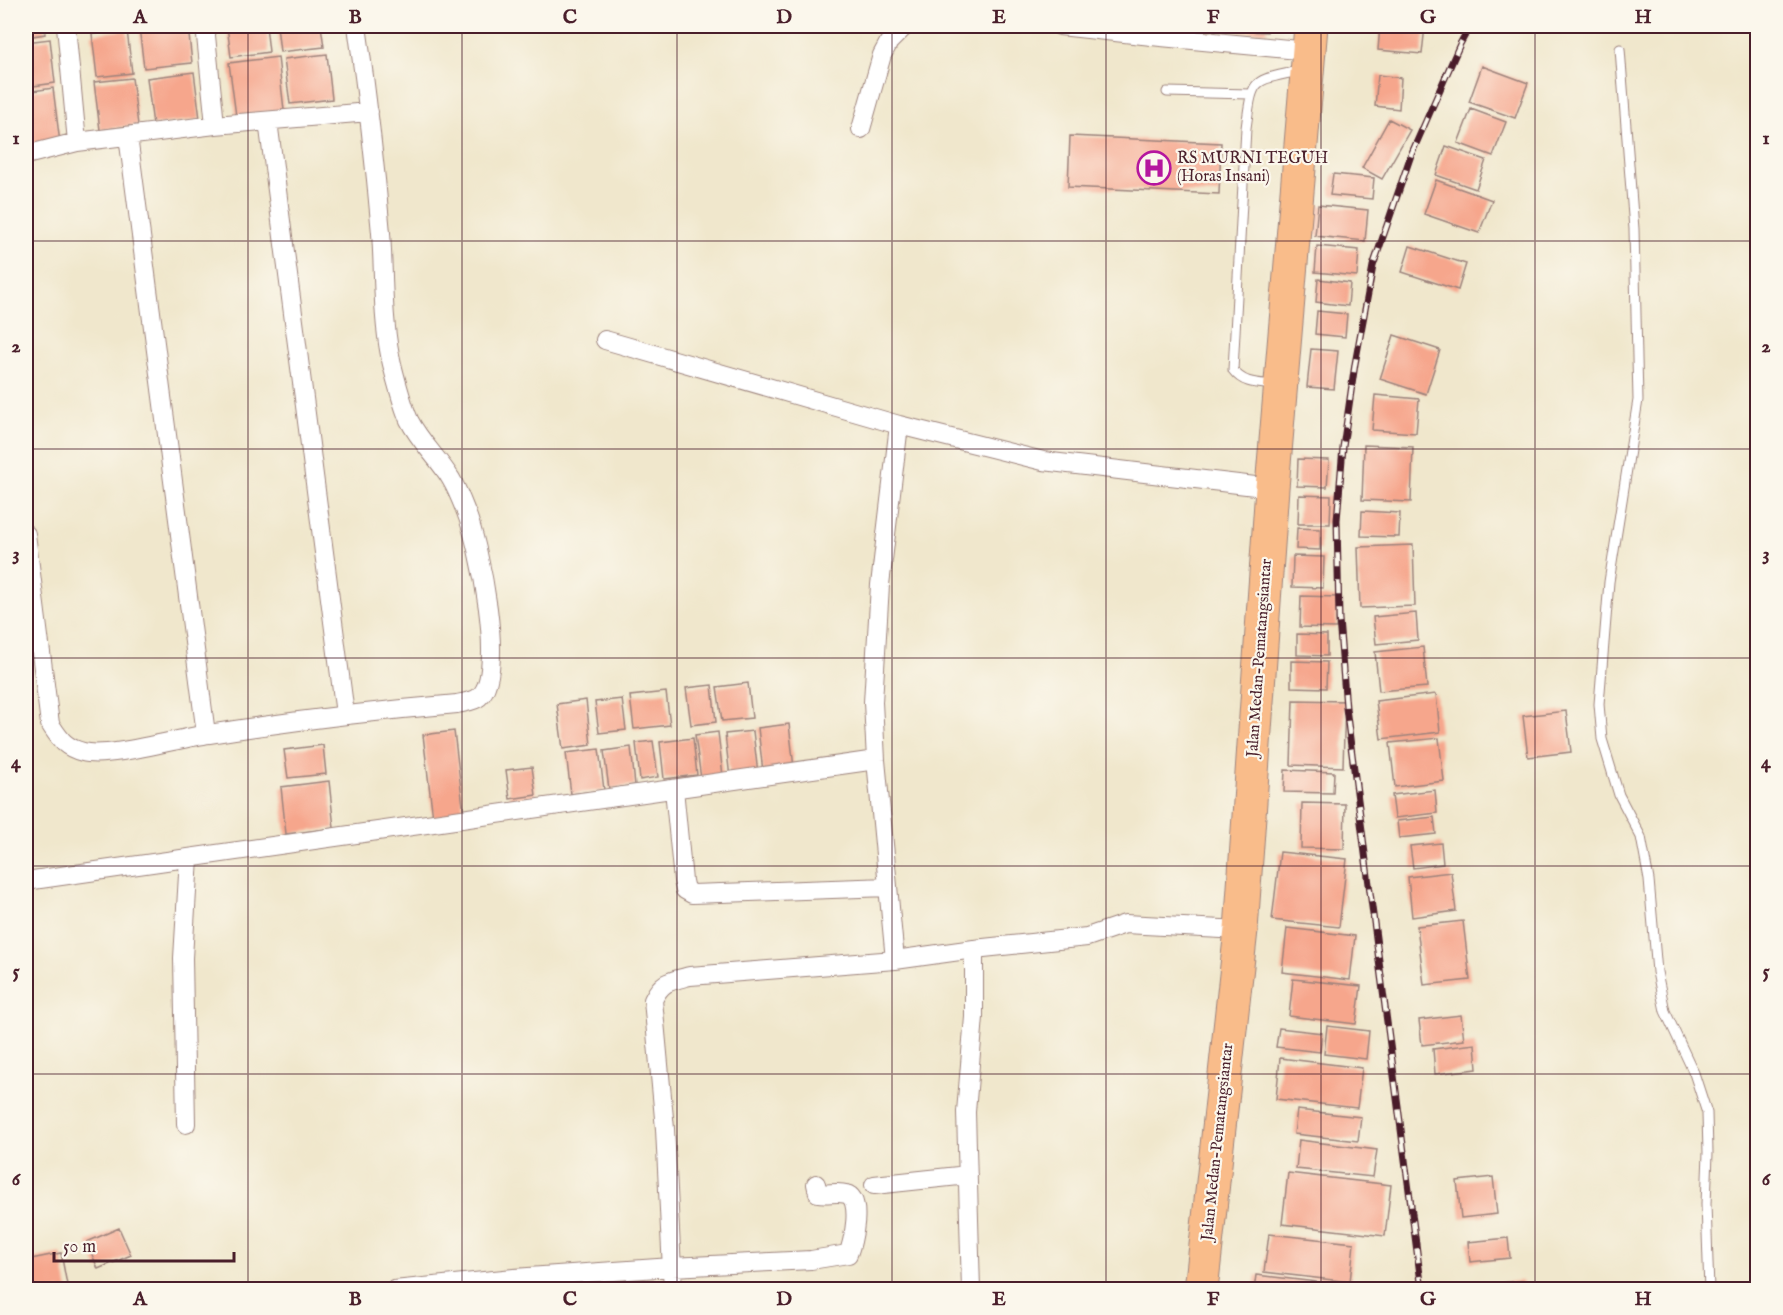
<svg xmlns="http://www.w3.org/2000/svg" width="1783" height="1315" font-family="'IM FELL English',serif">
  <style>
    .building { fill: #f6a68c }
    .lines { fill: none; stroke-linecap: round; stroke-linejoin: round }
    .lane-casing { stroke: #9d837c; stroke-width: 11 }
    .street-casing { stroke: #9d837c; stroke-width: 20 }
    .highway-casing { stroke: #9d837c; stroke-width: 35 }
    .lane { stroke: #fff; stroke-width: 9 }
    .street { stroke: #fff; stroke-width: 18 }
    .highway { stroke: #f9bc8a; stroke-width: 33 }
    .rail-casing { stroke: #4a1f2b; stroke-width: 7 }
    .rail { stroke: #fbf7ec; stroke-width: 4.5; stroke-dasharray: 14; stroke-linecap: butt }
    .grid { fill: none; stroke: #4a1f2b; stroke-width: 1.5; stroke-opacity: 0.55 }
    .labels { text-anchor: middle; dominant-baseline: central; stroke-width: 4.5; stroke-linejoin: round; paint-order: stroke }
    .poi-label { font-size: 16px; fill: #4a1f2b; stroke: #fbf7ec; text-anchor: start }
    .street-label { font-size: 16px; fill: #4a1f2b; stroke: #fbf7ec }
    .neatline { fill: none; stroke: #4a1f2b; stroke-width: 2 }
    .grid-label { font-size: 20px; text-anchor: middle; font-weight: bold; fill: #4a1f2b }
  </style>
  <rect width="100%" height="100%" fill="#fbf7ec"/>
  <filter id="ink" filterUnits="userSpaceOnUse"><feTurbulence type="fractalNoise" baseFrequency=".0167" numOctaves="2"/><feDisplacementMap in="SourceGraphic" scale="12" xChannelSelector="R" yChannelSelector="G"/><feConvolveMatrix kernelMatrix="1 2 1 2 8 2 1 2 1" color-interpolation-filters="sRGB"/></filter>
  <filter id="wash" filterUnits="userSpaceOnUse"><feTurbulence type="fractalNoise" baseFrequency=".008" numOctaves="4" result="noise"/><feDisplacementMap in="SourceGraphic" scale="24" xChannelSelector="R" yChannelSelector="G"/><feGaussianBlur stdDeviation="1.35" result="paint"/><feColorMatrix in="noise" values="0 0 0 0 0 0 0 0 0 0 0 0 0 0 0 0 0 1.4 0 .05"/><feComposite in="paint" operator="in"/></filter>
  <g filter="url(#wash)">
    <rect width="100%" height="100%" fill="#f0e7cc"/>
    <g id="blocks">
      <path class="building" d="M 26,26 L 44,26 L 45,34 L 26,37 Z
        M 152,26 L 188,26 L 192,63 L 144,68 L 139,27 Z
        M 227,26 L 266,26 L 269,52 L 231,57 Z
        M 277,26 L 321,26 L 324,47 L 280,52 Z
        M 1198,26 L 1267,26 L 1267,32 L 1198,29 Z
        M 1380,26 L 1425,26 L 1422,54 L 1378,50 Z
        M 127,30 L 132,73 L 97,77 L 92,34 Z
        M 50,39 L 55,83 L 26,87 L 26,42 Z
        M 327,54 L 332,99 L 290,104 L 284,59 Z
        M 278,57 L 284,110 L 236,116 L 229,63 Z
        M 1482,66 L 1528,83 L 1515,118 L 1469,102 Z
        M 194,72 L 200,119 L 153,125 L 147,78 Z
        M 1378,75 L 1401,78 L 1399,109 L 1375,106 Z
        M 132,78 L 138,125 L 100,130 L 94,82 Z
        M 53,88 L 60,143 L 26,147 L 26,92 Z
        M 1471,109 L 1506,122 L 1493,156 L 1458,143 Z
        M 1389,119 L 1410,130 L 1382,179 L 1362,168 Z
        M 1070,136 L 1221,143 L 1219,194 L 1068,187 Z
        M 1446,146 L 1486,160 L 1476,189 L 1436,175 Z
        M 1333,174 L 1374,178 L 1372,199 L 1330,195 Z
        M 1436,180 L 1492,200 L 1479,233 L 1424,214 Z
        M 1318,205 L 1368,210 L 1365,241 L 1315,236 Z
        M 1317,246 L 1359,250 L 1357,276 L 1315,272 Z
        M 1410,246 L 1466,264 L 1458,290 L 1402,272 Z
        M 1318,279 L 1350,283 L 1348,306 L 1316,302 Z
        M 1317,311 L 1347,314 L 1345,337 L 1315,334 Z
        M 1394,335 L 1440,350 L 1426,394 L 1380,379 Z
        M 1311,349 L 1338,351 L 1334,389 L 1307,387 Z
        M 1375,395 L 1419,399 L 1416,433 L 1372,430 Z
        M 1364,445 L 1413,447 L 1411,502 L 1362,500 Z
        M 1298,459 L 1329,460 L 1327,487 L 1297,486 Z
        M 1299,495 L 1331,496 L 1330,524 L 1298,524 Z
        M 1362,511 L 1400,513 L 1399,537 L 1361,536 Z
        M 1297,528 L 1320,529 L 1320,550 L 1296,549 Z
        M 1413,545 L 1415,606 L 1360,608 L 1358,547 Z
        M 1293,556 L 1324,557 L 1323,588 L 1292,587 Z
        M 1301,596 L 1338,597 L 1336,628 L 1300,627 Z
        M 1416,613 L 1418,640 L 1376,644 L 1373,617 Z
        M 1297,634 L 1327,635 L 1327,656 L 1297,655 Z
        M 1423,647 L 1427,687 L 1379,691 L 1375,652 Z
        M 1291,661 L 1327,662 L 1326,688 L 1291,687 Z
        M 748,683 L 752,718 L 722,721 L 717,687 Z
        M 712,685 L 716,722 L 691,725 L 686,688 Z
        M 666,692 L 670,725 L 634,729 L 630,696 Z
        M 1436,694 L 1440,732 L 1381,739 L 1376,701 Z
        M 622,699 L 626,730 L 599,733 L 595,702 Z
        M 586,700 L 591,745 L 563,749 L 557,704 Z
        M 1293,700 L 1345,701 L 1343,767 L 1291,765 Z
        M 1566,711 L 1571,752 L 1528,757 L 1523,716 Z
        M 789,724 L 794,768 L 763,772 L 758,728 Z
        M 454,731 L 464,814 L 433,818 L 423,735 Z
        M 753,731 L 758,774 L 730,778 L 725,734 Z
        M 718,732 L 723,776 L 701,779 L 695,735 Z
        M 693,738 L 697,775 L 664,779 L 660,742 Z
        M 1439,738 L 1444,781 L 1395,787 L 1390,743 Z
        M 653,741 L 658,777 L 640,780 L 636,743 Z
        M 323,745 L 326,774 L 288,778 L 284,750 Z
        M 631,747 L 635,785 L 609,789 L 604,751 Z
        M 599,749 L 604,790 L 571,794 L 566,753 Z
        M 532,767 L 536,795 L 510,799 L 506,770 Z
        M 1285,770 L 1334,772 L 1333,793 L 1284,792 Z
        M 329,781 L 334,828 L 286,834 L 281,787 Z
        M 1435,790 L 1437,813 L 1395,818 L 1392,795 Z
        M 1302,803 L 1345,804 L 1344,849 L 1301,848 Z
        M 1434,817 L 1436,834 L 1399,838 L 1397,821 Z
        M 1441,843 L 1443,864 L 1413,868 L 1410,846 Z
        M 1280,852 L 1347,859 L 1339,927 L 1272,920 Z
        M 1451,872 L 1456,911 L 1412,917 L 1408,877 Z
        M 1463,921 L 1470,980 L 1424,985 L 1417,926 Z
        M 1287,928 L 1355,936 L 1350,980 L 1282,972 Z
        M 1293,979 L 1361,986 L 1356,1024 L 1289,1016 Z
        M 1461,1015 L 1464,1040 L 1422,1045 L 1419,1020 Z
        M 1327,1026 L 1369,1031 L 1366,1059 L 1324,1054 Z
        M 1279,1028 L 1322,1033 L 1320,1052 L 1276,1047 Z
        M 1475,1044 L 1477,1069 L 1435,1074 L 1433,1049 Z
        M 1280,1058 L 1362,1068 L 1357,1108 L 1276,1099 Z
        M 1297,1110 L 1361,1117 L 1358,1141 L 1294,1134 Z
        M 1299,1140 L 1377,1150 L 1373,1177 L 1296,1169 Z
        M 1288,1173 L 1391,1185 L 1385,1236 L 1282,1224 Z
        M 1493,1177 L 1497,1214 L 1461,1218 L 1457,1181 Z
        M 119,1228 L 131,1255 L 98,1269 L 87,1242 Z
        M 1269,1234 L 1354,1243 L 1350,1282 L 1264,1272 Z
        M 1508,1238 L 1510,1258 L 1470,1262 L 1468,1242 Z
        M 61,1253 L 68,1290 L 31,1290 L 26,1260 Z
        M 1256,1275 L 1333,1284 L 1333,1290 L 1254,1290 Z
        M 1522,1281 L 1523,1290 L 1478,1290 L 1478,1285 Z
        M 1343,1284 L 1373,1288 L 1373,1290 L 1342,1290 Z"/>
    </g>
  </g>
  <g filter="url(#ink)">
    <use href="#blocks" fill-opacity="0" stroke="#9d837c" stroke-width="1.5"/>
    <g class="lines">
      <g class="lane-casing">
        <path id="lane" d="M 1620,49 L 1634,229 L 1638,400 L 1609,582 L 1599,704 L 1602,739 L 1619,795 L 1641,837 L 1649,880 L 1657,972 L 1665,1011 L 1694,1073 L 1707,1113 L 1708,1153 L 1706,1204 L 1709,1290
          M 1167,92 L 1250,94
          M 1276,385 C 1259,383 1244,385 1233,370 L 1246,128 C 1253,75 1252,82 1302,70"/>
      </g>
      <g class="street-casing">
        <path id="street" d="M 66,26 L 77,142
          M 205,26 L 215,125
          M 1060,26 L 1161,37 L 1162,26
          M 1161,37 L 1309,51
          M 268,121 L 345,714
          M 861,129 L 882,55 L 889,42 L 905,26
          M 128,136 L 206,734
          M 26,155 L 77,142 L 215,125 L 369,112
          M 605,340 L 899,425 L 1043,461 L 1272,488
          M 26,534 L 50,724 C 60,739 64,747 83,752 C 108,759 179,738 209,734 C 291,721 374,711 457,704 C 464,702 473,702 479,697 C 507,674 479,544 466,512 C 462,502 457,489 451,479 C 439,459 420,442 409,420 C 403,407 393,370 390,355 C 382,314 384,274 381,233 C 375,163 367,94 357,26
          M 674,789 L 683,881 L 685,890 L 692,894 L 888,887
          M 26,881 L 876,760
          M 895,960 L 876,760 L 873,702 L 880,585 L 899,425
          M 186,1124 L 183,958 L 189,858
          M 874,1185 L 968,1175
          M 394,1290 L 514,1278 L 672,1267 L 811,1260 L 848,1254 C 853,1243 863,1198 846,1194 C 837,1191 827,1195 818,1193 L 816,1184
          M 673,1290 L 665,1129 L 653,1000 C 662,981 670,981 690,976 L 895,960 L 974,949 L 1087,937 L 1125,924 L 1241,930
          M 971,1290 L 966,1112 L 974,1017 L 974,949"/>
      </g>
      <g class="highway-casing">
        <path id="highway" d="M 1201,1290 L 1241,930 L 1272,488 L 1311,26"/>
      </g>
      <use href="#lane" class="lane"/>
      <use href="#street" class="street"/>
      <use href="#highway" class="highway"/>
      <g class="rail-casing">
        <path id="rail" d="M 1422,1290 L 1346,708 L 1339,619 L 1337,520 L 1343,447 L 1355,364 L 1373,266 L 1411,155 L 1460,44 L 1470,26"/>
      </g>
      <use href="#rail" class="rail"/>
    </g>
  </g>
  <path class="grid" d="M 248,26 L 248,1290M 462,26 L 462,1290M 677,26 L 677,1290M 892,26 L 892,1290M 1106,26 L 1106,1290M 1321,26 L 1321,1290M 1535,26 L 1535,1290M 26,241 L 1758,241M 26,449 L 1758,449M 26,658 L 1758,658M 26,866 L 1758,866M 26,1074 L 1758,1074"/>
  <defs>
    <g id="hospital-ring" transform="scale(1.725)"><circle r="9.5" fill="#fbf7ec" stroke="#b5179e" stroke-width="1.5"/><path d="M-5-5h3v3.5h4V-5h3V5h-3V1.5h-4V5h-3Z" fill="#b5179e"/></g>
  </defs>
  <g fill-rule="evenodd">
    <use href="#hospital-ring" x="1154" y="168"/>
  </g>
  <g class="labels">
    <g class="poi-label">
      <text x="1177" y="159">RS MURNI TEGUH<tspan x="1177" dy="18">(Horas Insani)</tspan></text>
    </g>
    <g class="street-label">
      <text transform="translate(1260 658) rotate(-86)">Jalan Medan-Pematangsiantar</text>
      <text transform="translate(1218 1142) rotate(-84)">Jalan Medan-Pematangsiantar</text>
    </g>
  </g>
  <rect width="1783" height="1315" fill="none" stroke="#fbf7ec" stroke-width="66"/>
  <path d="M54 1252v9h180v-9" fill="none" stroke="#4a1f2b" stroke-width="3"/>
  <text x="63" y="1252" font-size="18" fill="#4a1f2b" stroke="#fbf7ec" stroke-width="4.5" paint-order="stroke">50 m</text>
  <rect x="33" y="33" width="1717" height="1249" class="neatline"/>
  <g class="grid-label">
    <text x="140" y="23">A</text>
    <text x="355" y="23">B</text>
    <text x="570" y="23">C</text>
    <text x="784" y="23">D</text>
    <text x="999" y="23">E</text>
    <text x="1213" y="23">F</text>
    <text x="1428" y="23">G</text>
    <text x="1643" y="23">H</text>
    <text x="16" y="144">1</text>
    <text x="1766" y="144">1</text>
    <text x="16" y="352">2</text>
    <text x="1766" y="352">2</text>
    <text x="16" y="560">3</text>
    <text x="1766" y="560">3</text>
    <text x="16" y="768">4</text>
    <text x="1766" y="768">4</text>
    <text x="16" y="977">5</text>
    <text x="1766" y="977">5</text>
    <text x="16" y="1185">6</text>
    <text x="1766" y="1185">6</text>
    <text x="140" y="1305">A</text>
    <text x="355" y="1305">B</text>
    <text x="570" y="1305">C</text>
    <text x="784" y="1305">D</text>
    <text x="999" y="1305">E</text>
    <text x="1213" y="1305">F</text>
    <text x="1428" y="1305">G</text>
    <text x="1643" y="1305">H</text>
  </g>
</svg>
